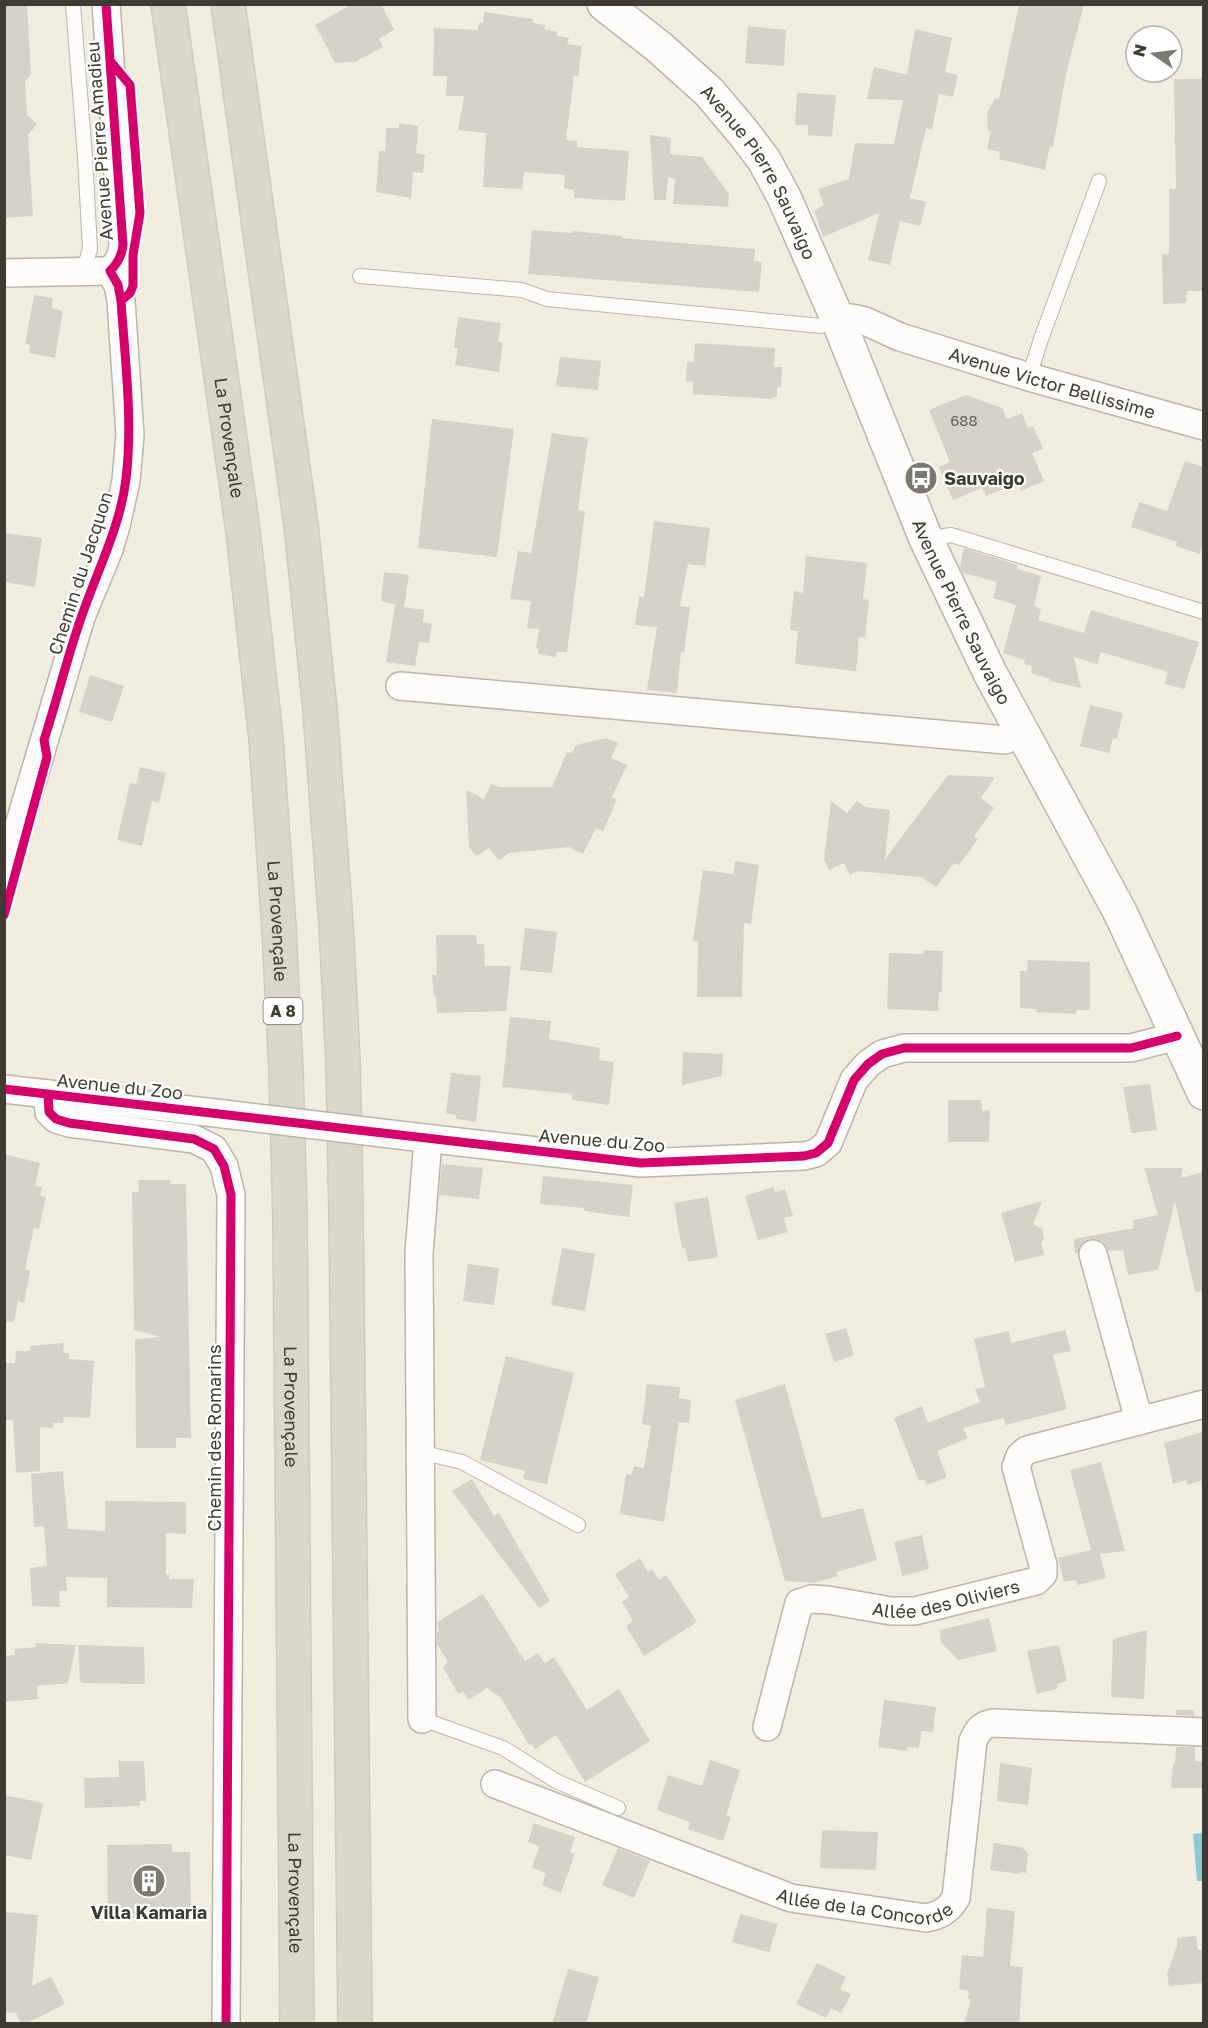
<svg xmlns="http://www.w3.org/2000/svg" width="1208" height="2028" font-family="'Golos Text',sans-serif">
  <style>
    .water { fill: #8cc9d3 }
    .building { fill: #d4d2c7 }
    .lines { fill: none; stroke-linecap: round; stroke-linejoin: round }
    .service-casing { stroke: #b8b5ab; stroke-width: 16 }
    .minor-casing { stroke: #b8b5ab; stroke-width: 30 }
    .secondary-casing { stroke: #b8b5ab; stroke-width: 36 }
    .motorway-casing { stroke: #cbcac3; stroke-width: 36 }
    .service { stroke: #fdfcfa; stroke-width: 14 }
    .minor { stroke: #fdfcfa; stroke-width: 27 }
    .secondary { stroke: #fdfcfa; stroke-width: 33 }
    .motorway { stroke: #dbd7c7; stroke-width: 33 }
    .minor-bridge-casing { stroke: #b8b5ab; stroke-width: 30; stroke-linecap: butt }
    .minor-bridge { stroke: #fdfcfa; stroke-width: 27 }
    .cycleway-casing { stroke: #fff; stroke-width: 13 }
    .cycleway { stroke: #d6006c; stroke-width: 9 }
    .labels { text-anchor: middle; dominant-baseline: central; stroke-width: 4.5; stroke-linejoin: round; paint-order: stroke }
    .number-label { font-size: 15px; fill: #646257 }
    .shield { fill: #fff; stroke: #787670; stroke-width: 1.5 }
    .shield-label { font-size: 16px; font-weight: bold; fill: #3e3c32 }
    .street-label { font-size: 18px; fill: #3e3c32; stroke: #fff }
    .poi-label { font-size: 18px; font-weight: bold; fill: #3e3c32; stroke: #fff; text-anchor: start }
  </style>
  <rect width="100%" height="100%" fill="#f0eddf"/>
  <path class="water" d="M 1203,1833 L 1203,1881 L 1197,1881 L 1193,1834 Z"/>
  <path class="building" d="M 4,4 L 27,4 L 31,74 L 25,82 L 27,115 L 37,124 L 28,135 L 33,216 L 4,218 Z
    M 352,4 L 381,4 L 394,30 L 379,39 L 383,47 L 355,62 L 335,63 L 315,25 Z
    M 1019,4 L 1084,4 L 1066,74 L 1053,147 L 1050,146 L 1045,170 L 999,159 L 1000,152 L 987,149 L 991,131 L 988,131 L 987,113 L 995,98 L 999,99 Z
    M 484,12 L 533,19 L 533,23 L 545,25 L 544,29 L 557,32 L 557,36 L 569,38 L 567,44 L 582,46 L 578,76 L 574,76 L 566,140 L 577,141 L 577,147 L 629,151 L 625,201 L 574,198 L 574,190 L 564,188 L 565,175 L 524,172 L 522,189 L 483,187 L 486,133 L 458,130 L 464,96 L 446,96 L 447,76 L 433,76 L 434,28 L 478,30 L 479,23 L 483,23 Z
    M 748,26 L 786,30 L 784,66 L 745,63 Z
    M 915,29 L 952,38 L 945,72 L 958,75 L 953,97 L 939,94 L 932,130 L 926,128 L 910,198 L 926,202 L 920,226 L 900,221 L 890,265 L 868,260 L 879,213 L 823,237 L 814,211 L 824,205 L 818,189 L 849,179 L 855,143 L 894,144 L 903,100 L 867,99 L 874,67 L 907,75 Z
    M 1174,79 L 1203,79 L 1203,291 L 1187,291 L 1186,303 L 1163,304 L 1162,254 L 1169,254 L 1169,189 L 1176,189 Z
    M 797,93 L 836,95 L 832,137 L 808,135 L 808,125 L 795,125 Z
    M 399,123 L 418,126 L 416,153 L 425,155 L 423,173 L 413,172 L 411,198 L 376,192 L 379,151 L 385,151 L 386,128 L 399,128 Z
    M 650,135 L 671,138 L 670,154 L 702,157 L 729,194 L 728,207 L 673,204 L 675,179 L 668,177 L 666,200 L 654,200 Z
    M 532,230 L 573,233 L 573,231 L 622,236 L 622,238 L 755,249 L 754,261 L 762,262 L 759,292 L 528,274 Z
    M 34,295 L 53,298 L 52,308 L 63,311 L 55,358 L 29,353 L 30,345 L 25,344 Z
    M 458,317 L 501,323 L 498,341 L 503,343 L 499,372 L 455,365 L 458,348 L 454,348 Z
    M 695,343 L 775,348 L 774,367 L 782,367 L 781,387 L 777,388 L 777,397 L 772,397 L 772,399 L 693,394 L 693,382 L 686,381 L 687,362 L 694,362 Z
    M 560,357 L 601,361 L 598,390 L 556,386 Z
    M 966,395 L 1002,408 L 1007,419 L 1022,413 L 1028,428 L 1033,426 L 1043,449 L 1032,453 L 1044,481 L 1021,491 L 1018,483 L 986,496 L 982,488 L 953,500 L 939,467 L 950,462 L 929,410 Z
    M 432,419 L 514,429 L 497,557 L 418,548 Z
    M 552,433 L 588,438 L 578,510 L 585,511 L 571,622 L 567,652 L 557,652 L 556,657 L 538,654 L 538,648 L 536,648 L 539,629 L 527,628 L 531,601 L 510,599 L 518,551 L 531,553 Z
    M 1185,461 L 1203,467 L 1203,542 L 1200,554 L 1176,546 L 1177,542 L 1131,527 L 1139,502 L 1167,511 Z
    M 654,521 L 710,528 L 705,566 L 688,564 L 680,606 L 690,607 L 684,653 L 681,652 L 677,693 L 647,690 L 657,627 L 635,625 L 639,596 L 644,597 Z
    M 4,533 L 42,538 L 35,587 L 4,582 Z
    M 964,548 L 1018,565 L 1017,569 L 1041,576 L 1034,606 L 1041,609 L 1038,620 L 1084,633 L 1091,610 L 1199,642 L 1184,689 L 1165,684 L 1168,672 L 1101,652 L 1097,664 L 1074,657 L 1081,688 L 1049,681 L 1050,679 L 1031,673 L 1032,666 L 1024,664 L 1025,660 L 1003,653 L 1016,605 L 993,598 L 997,582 L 963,573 L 960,567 Z
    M 806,556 L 867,563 L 863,599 L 869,600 L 865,638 L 859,637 L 856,671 L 795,664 L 798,631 L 790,630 L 794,591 L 803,593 Z
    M 384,572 L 409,575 L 404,607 L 424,610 L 423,622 L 432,624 L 429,643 L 419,642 L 415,666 L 386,662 L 395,605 L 400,606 L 381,601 Z
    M 90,675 L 124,686 L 112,722 L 79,712 Z
    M 1090,705 L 1123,713 L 1117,739 L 1113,738 L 1109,753 L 1080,746 Z
    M 606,738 L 618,743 L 611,758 L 627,765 L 612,797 L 617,800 L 603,831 L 596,828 L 583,854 L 569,847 L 509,853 L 499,860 L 489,848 L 476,856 L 469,847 L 466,790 L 484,799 L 491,784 L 500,787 L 552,787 L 567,752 L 572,753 L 576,745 Z
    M 140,767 L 166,773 L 159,803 L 152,801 L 142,846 L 117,840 L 130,783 L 136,784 Z
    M 948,775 L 995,777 L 981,798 L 994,808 L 974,836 L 978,839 L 959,865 L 954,863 L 936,887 L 921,877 L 858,871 L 850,875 L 844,863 L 829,870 L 824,859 L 831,801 L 847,813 L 857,801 L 865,807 L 890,810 L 885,859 Z
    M 735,861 L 759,865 L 751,924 L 744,923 L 742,997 L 697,997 L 698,941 L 693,941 L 703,870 L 733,874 Z
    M 525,928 L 557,932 L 552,973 L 520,970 Z
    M 436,935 L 476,935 L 477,944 L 484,944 L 485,966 L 511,966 L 506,1011 L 437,1013 L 436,996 L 434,996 L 432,975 L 437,975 Z
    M 924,950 L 943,951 L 942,991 L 939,993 L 938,1011 L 887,1009 L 889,953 L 923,954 Z
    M 1028,960 L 1090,962 L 1090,1010 L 1077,1010 L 1076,1014 L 1037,1012 L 1036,1009 L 1020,1008 L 1020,971 L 1027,971 Z
    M 510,1017 L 551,1021 L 549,1039 L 600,1048 L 599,1060 L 614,1062 L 609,1105 L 572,1100 L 572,1094 L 502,1087 Z
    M 683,1052 L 723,1054 L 722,1076 L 682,1085 Z
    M 451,1073 L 481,1076 L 476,1122 L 456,1119 L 456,1115 L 446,1113 Z
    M 1150,1084 L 1157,1130 L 1131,1133 L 1123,1087 Z
    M 948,1100 L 981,1100 L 982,1111 L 990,1110 L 989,1142 L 948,1142 Z
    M 4,1154 L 40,1163 L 35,1186 L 42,1187 L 40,1196 L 46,1197 L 39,1229 L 34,1228 L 25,1269 L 30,1271 L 24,1303 L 18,1301 L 14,1322 L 4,1321 Z
    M 442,1164 L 483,1168 L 479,1199 L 439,1195 Z
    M 1144,1168 L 1183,1168 L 1181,1178 L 1203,1172 L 1203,1291 L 1195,1292 L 1175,1202 L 1158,1270 L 1128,1275 L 1123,1250 L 1108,1251 L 1104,1243 L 1096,1239 L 1088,1239 L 1082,1243 L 1078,1253 L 1075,1253 L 1074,1239 L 1134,1228 L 1133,1220 L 1158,1215 Z
    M 543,1176 L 633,1185 L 629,1217 L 584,1211 L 584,1208 L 540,1204 Z
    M 138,1180 L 170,1180 L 170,1184 L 186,1184 L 191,1438 L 176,1438 L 176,1448 L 136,1448 L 135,1339 L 161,1337 L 134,1330 L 132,1192 L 139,1192 Z
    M 773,1187 L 775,1192 L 785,1189 L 793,1216 L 784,1218 L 788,1232 L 758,1240 L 745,1196 Z
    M 708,1197 L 718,1257 L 688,1262 L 685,1248 L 682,1249 L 674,1203 Z
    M 1042,1201 L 1033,1224 L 1042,1229 L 1044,1239 L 1041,1243 L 1044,1255 L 1015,1262 L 1001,1213 Z
    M 562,1248 L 595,1254 L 585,1311 L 551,1305 Z
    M 468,1264 L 499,1268 L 494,1305 L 463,1301 Z
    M 846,1328 L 854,1355 L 834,1362 L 825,1334 Z
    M 1065,1330 L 1071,1351 L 1053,1355 L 1067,1409 L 1006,1425 L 1004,1418 L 963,1428 L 968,1438 L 937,1451 L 947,1477 L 927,1485 L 924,1479 L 919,1481 L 894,1418 L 922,1406 L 928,1423 L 980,1402 L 975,1389 L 985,1387 L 974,1339 L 1009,1331 L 1011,1343 Z
    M 64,1343 L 63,1353 L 69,1353 L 69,1359 L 94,1361 L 90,1418 L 64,1417 L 63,1423 L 53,1423 L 53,1428 L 40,1427 L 40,1471 L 16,1473 L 13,1420 L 4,1420 L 4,1363 L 15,1363 L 16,1351 L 30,1351 L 31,1346 Z
    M 506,1356 L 574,1373 L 547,1484 L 523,1479 L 525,1471 L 480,1460 Z
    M 647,1384 L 680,1387 L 679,1398 L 691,1400 L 689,1423 L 679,1422 L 664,1522 L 620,1514 L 626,1474 L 632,1475 L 634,1466 L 644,1468 L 651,1426 L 642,1424 Z
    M 785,1384 L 822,1518 L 863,1508 L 877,1560 L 837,1572 L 838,1576 L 814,1583 L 785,1581 L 735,1400 Z
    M 1203,1432 L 1203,1480 L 1187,1485 L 1186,1480 L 1173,1484 L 1164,1443 Z
    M 1101,1462 L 1125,1551 L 1100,1554 L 1106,1578 L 1078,1585 L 1076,1580 L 1064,1582 L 1058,1558 L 1091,1550 L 1070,1470 Z
    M 63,1471 L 68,1529 L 105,1531 L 105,1501 L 186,1502 L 186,1534 L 166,1533 L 166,1575 L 170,1575 L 169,1579 L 194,1579 L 192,1608 L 107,1607 L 107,1578 L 66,1577 L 67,1591 L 59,1591 L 60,1607 L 32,1606 L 30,1568 L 47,1566 L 44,1526 L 34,1527 L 31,1474 Z
    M 472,1479 L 494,1516 L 499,1513 L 550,1601 L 539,1608 L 452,1491 Z
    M 922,1535 L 929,1569 L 902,1576 L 894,1542 Z
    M 640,1558 L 648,1572 L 652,1569 L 659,1580 L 666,1575 L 697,1622 L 644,1656 L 626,1626 L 633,1621 L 622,1602 L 629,1597 L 615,1574 Z
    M 483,1594 L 525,1661 L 538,1653 L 545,1663 L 554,1657 L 587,1710 L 619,1689 L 650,1741 L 585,1782 L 556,1735 L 535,1749 L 532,1744 L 529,1745 L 501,1698 L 487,1688 L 468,1700 L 463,1692 L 458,1694 L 443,1667 L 448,1662 L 437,1644 L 437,1633 L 439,1631 L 437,1622 Z
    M 989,1618 L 997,1651 L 958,1660 L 941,1642 L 940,1630 Z
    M 1147,1630 L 1144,1699 L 1111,1697 L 1113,1639 Z
    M 35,1643 L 76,1645 L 68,1683 L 37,1686 L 38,1699 L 4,1702 L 4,1656 L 15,1655 L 15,1649 L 36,1647 Z
    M 78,1645 L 144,1647 L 145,1684 L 82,1683 L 82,1681 L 80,1682 Z
    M 1059,1645 L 1067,1681 L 1057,1684 L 1057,1689 L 1037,1694 L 1027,1651 Z
    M 884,1700 L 936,1707 L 933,1732 L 922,1731 L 919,1748 L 907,1747 L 907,1751 L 878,1747 Z
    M 1176,1710 L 1194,1710 L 1194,1716 L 1176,1715 Z
    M 1176,1747 L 1195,1747 L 1195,1761 L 1203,1761 L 1203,1788 L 1171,1788 L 1173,1764 L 1175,1764 Z
    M 710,1760 L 740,1770 L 726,1816 L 731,1817 L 723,1841 L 688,1829 L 690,1822 L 657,1810 L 668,1775 L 702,1786 Z
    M 119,1761 L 144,1761 L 146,1801 L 140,1801 L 140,1806 L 85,1808 L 84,1778 L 119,1777 Z
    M 1000,1763 L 1032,1768 L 1028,1805 L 997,1801 Z
    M 4,1795 L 43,1803 L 31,1860 L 4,1855 Z
    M 534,1823 L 575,1837 L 570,1852 L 575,1854 L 561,1893 L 542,1885 L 546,1873 L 532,1868 L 539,1846 L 528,1842 Z
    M 822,1830 L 878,1832 L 876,1870 L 820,1868 Z
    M 994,1843 L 1021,1847 L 1028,1853 L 1026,1873 L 1020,1872 L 1019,1874 L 990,1870 Z
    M 172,1844 L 172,1852 L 190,1852 L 191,1910 L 187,1909 L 188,1917 L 115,1918 L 115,1910 L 108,1910 L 107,1845 Z
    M 618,1848 L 650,1861 L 634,1898 L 602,1885 Z
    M 987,1908 L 1015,1911 L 1010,1966 L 1023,1967 L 1019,2024 L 964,2024 L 971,1999 L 968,1999 L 969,1991 L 959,1989 L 962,1955 L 983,1957 Z
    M 4,1912 L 38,1915 L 32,1986 L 51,1977 L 65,2004 L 25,2024 L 21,2024 L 16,2013 L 4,2012 Z
    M 740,1914 L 778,1924 L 769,1952 L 732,1942 Z
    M 1196,1936 L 1198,1950 L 1203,1950 L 1203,1983 L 1169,1986 L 1167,1974 L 1177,1946 L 1177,1938 Z
    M 817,1963 L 846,1977 L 840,1989 L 851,1994 L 841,2013 L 831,2008 L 826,2018 L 796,2004 Z
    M 568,1969 L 599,1977 L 586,2024 L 552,2024 Z"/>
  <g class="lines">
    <g class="service-casing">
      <path id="service" d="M 73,4 L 85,157 L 90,249 L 83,273
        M 360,276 L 522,290 L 547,299 L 821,326 L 838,320
        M 1029,377 L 1040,342 L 1099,181
        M 926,539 L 951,535 L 1204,612
        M 420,1452 L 462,1462 L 578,1525
        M 422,1719 L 503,1748 L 556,1781 L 618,1808"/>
    </g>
    <g class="minor-casing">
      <g id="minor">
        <path d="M 106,4 L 123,245 C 122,256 118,263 110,271"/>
        <path d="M 4,273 L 110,271"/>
        <path id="s1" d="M 838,320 L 851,318 L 865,321 L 900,337 L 1029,377 L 1204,426"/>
        <path d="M 400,686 L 1005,740 L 1022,733"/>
        <path d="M 4,876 L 81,617 L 108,552 L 116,526 L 126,481 L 130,435 L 121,301 L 118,285 L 110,271"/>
        <path d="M 4,1089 L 224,1114"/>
        <path d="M 48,1094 L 49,1112 L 56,1119 L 69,1123 L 194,1139 L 214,1149 L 224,1166 L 231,1195 L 226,2024"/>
        <path d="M 407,1136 L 641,1163 L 804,1156 L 816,1153 L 828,1143 L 854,1080 L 868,1064 L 882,1054 L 904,1048 L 1131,1048 L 1177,1036"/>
        <path d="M 1093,1254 L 1139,1420"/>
        <path d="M 422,1719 L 419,1253 L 428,1139"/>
        <path id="s2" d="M 767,1727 L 799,1603 L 812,1599 L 828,1600 L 891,1611 L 915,1611 L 1036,1581 L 1043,1574 L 1043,1565 L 1016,1467 L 1020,1456 L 1027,1450 L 1204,1404"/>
        <path id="s3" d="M 495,1784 L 791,1898 L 926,1918 C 940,1915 948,1911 956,1898 L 973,1741 C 978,1730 981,1725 993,1723 L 1204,1732"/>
      </g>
    </g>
    <g class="secondary-casing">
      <g id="secondary">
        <path id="s4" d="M 604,4 L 659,47 L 709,92 L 742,131 L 764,160 L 784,197 L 838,320 L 926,539 L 990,673 L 1120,912 L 1204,1093"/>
      </g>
    </g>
    <g class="motorway-casing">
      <g id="motorway">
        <path id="s5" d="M 168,4 L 243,531 L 266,739 L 279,929 L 286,1071 L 290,1219 L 297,2024"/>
        <path d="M 228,4 L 301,525 L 320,710 L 336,923 L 343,1062 L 346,1214 L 355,2024"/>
      </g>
    </g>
    <use href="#service" class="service"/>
    <use href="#minor" class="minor"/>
    <use href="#secondary" class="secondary"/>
    <use href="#motorway" class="motorway"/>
    <g class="minor-bridge-casing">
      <path id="minor-bridge" d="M 224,1114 L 407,1136"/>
    </g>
    <use href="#minor-bridge" class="minor-bridge"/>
    <g class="cycleway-casing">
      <path id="cycleway" d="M 110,61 L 130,85 L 140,213 L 133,255 L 133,286 L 130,293 L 121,301
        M 4,915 L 47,757 L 44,740 C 57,700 67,658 81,618 C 97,571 120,528 126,479 C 133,420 125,360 121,301 L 118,285 L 110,271 C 118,263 122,256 123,245 L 106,4
        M 4,1089 L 641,1163 L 804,1156 L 816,1153 L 828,1143 L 854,1080 L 868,1064 L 882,1054 L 904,1048 L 1131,1048 L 1177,1036
        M 48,1094 L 49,1112 L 56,1119 L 69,1123 L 194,1139 L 214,1149 L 224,1166 L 231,1195 L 226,2024"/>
    </g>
    <use href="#cycleway" class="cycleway"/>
  </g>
  <defs>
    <g id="bus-disc" transform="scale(1.725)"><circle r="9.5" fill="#7c7a6f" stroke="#fff"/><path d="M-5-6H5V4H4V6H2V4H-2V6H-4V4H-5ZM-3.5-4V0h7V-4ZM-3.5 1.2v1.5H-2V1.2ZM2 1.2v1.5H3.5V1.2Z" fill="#fff"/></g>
    <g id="building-disc" transform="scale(1.725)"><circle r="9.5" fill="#7c7a6f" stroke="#fff"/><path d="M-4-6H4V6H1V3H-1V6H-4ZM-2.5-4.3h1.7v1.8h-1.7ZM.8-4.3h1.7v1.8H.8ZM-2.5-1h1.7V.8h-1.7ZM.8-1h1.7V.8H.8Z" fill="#fff"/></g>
  </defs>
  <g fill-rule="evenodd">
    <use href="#bus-disc" x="921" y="478"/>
    <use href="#building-disc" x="149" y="1881"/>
  </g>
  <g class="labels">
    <g class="number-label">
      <text x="964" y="420">688</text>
    </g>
    <rect class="shield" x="263.5" y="998" width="39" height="26" rx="4.5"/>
    <g class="shield-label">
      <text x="283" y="1011">A 8</text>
    </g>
    <g class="street-label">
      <text transform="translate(99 141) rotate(-94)">Avenue Pierre Amadieu</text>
      <text stroke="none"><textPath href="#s4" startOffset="232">Avenue Pierre Sauvaigo</textPath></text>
      <text stroke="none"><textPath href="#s1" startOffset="225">Avenue Victor Bellissime</textPath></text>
      <text stroke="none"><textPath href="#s5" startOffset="438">La Provençale</textPath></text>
      <text transform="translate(80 573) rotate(-72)">Chemin du Jacquon</text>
      <text stroke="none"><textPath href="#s4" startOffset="718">Avenue Pierre Sauvaigo</textPath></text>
      <text stroke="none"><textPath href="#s5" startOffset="924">La Provençale</textPath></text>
      <text transform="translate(120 1086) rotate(6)">Avenue du Zoo</text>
      <text transform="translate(602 1140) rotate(5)">Avenue du Zoo</text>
      <text stroke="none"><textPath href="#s5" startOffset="1410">La Provençale</textPath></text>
      <text transform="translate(214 1438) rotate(-90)">Chemin des Romarins</text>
      <text stroke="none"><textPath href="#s2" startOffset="278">Allée des Oliviers</textPath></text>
      <text stroke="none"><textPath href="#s5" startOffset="1896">La Provençale</textPath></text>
      <text stroke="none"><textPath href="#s3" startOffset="392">Allée de la Concorde</textPath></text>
    </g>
    <g class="poi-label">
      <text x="944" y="478">Sauvaigo</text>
      <text x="149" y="1912" text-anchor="middle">Villa Kamaria</text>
    </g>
  </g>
  <rect width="1208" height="2028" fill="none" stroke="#3e3c32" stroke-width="12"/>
  <g transform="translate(1154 54) rotate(284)"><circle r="28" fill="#ffffff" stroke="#b2b1ad" stroke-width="1.5"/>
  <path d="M0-4.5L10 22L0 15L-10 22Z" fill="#7c7a6f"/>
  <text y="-9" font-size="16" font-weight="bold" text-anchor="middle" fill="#3e3c32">N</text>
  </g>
</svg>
